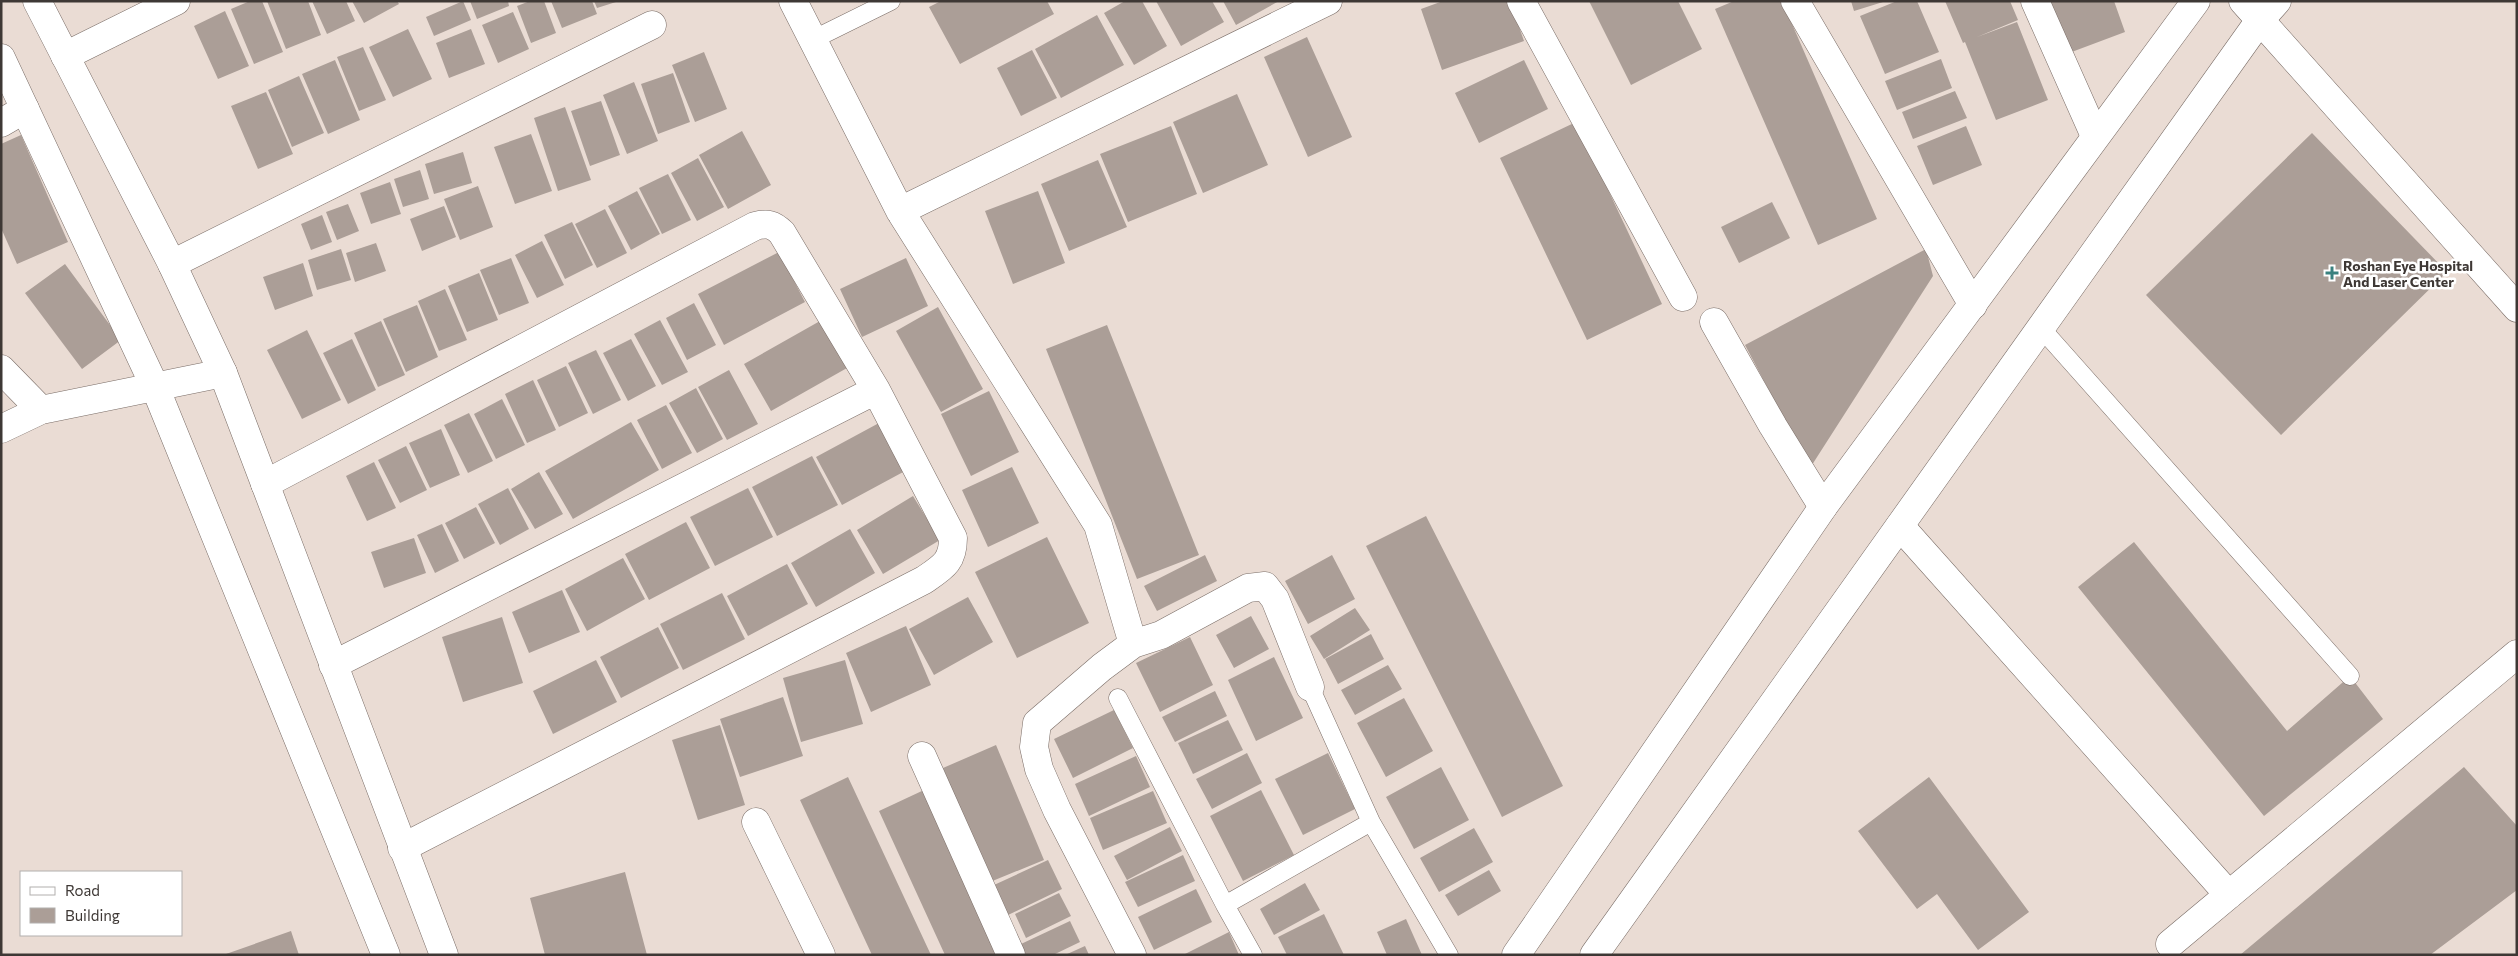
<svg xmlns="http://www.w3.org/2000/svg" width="2518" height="956" font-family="Commissioner,sans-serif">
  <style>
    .building { fill: #ab9e97 }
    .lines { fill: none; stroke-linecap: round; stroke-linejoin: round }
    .service-casing { stroke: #7a6d67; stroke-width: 19 }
    .minor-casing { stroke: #7a6d67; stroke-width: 29 }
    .tertiary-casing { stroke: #7a6d67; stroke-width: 29 }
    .service { stroke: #fff; stroke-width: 18 }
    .minor { stroke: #fff; stroke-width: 28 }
    .tertiary { stroke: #fff; stroke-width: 28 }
    .poi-dot { fill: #39817f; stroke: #fff; stroke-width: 2 }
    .labels { text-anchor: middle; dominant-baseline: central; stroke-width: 5; stroke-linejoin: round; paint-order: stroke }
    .poi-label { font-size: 14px; font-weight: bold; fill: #3e3835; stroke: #fff; text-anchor: start }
  </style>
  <rect width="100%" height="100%" fill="#eadcd4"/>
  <path class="building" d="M 250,1 L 262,1 L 283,52 L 254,64 L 231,9 Z
    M 267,1 L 308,1 L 321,35 L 286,49 Z
    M 312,1 L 346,1 L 355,21 L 327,34 Z
    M 352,1 L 397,1 L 399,4 L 364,23 Z
    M 463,1 L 471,20 L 434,36 L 426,17 Z
    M 470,1 L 508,1 L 509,6 L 477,19 Z
    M 530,1 L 544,1 L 556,33 L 531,43 L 517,6 Z
    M 551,1 L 592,1 L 597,14 L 562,28 Z
    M 594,1 L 616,1 L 616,2 L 597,8 Z
    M 941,1 L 1047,1 L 1054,14 L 960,64 L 929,7 Z
    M 1125,1 L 1142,1 L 1167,46 L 1134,65 L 1104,13 Z
    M 1156,1 L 1212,1 L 1224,22 L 1181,46 Z
    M 1223,1 L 1279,1 L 1236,25 Z
    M 1443,1 L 1510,1 L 1524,41 L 1442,70 L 1421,9 Z
    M 1589,1 L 1678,1 L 1702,49 L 1631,85 Z
    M 1734,1 L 1782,1 L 1877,219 L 1818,245 L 1715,9 Z
    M 1851,1 L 1883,1 L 1883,2 L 1854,11 Z
    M 1897,1 L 1917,1 L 1939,52 L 1885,74 L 1860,16 Z
    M 1945,1 L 2010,1 L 2018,20 L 1977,37 L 2017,22 L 2048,100 L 1996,120 L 1965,42 L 1963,43 Z
    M 2049,1 L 2114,1 L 2125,32 L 2069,53 Z
    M 225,11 L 249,66 L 218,79 L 194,26 Z
    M 513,12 L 529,49 L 498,63 L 482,25 Z
    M 1097,15 L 1124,65 L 1061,98 L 1035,49 Z
    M 408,29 L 432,79 L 393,97 L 369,47 Z
    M 471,29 L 485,64 L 449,78 L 436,43 Z
    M 1307,37 L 1352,137 L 1308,157 L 1264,57 Z
    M 363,47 L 386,100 L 359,111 L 337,57 Z
    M 1032,50 L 1057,98 L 1021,116 L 997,68 Z
    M 704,52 L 727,109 L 695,122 L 672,65 Z
    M 1941,59 L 1952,88 L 1897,110 L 1885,81 Z
    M 335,60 L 360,120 L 328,134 L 302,74 Z
    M 1524,60 L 1548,109 L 1479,143 L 1455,93 Z
    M 673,73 L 690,122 L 658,134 L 641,84 Z
    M 299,76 L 324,133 L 292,147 L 268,90 Z
    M 634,82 L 658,141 L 627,154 L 603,95 Z
    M 1955,91 L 1967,118 L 1913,139 L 1902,112 Z
    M 266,92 L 293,154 L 258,169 L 231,106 Z
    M 1237,94 L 1268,165 L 1203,193 L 1173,122 Z
    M 601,101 L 620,155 L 590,166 L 571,111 Z
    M 565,107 L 591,180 L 558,191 L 534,118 Z
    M 1576,122 L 1662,304 L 1587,340 L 1500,158 Z
    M 1171,126 L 1197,194 L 1128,222 L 1100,154 Z
    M 1966,126 L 1982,165 L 1933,185 L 1917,146 Z
    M 742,131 L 771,185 L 728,209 L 699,155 Z
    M 2312,133 L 2447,272 L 2281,435 L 2146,295 Z
    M 531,134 L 552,191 L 515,204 L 494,147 Z
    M 21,135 L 68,242 L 17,264 L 1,228 L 1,144 Z
    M 463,152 L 472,183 L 434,194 L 425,164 Z
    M 698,158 L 724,207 L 697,221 L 671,173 Z
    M 1098,160 L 1127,227 L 1069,251 L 1041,184 Z
    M 420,170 L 429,199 L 403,207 L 394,179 Z
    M 668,174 L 691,220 L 662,234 L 639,188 Z
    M 390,182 L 401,214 L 371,224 L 360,193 Z
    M 478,186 L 493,227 L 460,240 L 444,199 Z
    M 637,191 L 660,234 L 631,250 L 608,206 Z
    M 1038,191 L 1065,263 L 1013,284 L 985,211 Z
    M 1772,202 L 1790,238 L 1739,263 L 1721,227 Z
    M 348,204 L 359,231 L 337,240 L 326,212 Z
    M 444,206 L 456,237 L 422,251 L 410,219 Z
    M 605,209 L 627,253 L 597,268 L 575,224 Z
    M 322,215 L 332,242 L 311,250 L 301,224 Z
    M 572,222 L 593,265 L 565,279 L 544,235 Z
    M 542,241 L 564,285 L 537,298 L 515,255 Z
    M 376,243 L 386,271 L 355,282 L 346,253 Z
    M 341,249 L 351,280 L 317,290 L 308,260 Z
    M 1926,249 L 1933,276 L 1810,468 L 1745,345 Z
    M 779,252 L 805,302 L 724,345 L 698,294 Z
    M 511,258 L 529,303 L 499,315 L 480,270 Z
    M 906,258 L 928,306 L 862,337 L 840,289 Z
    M 303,263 L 313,296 L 275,310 L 263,277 Z
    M 65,264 L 121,340 L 82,369 L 25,293 Z
    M 479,273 L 498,320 L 467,332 L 448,286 Z
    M 445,289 L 467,340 L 439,351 L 418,301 Z
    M 694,303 L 716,345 L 687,360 L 666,318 Z
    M 417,305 L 438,357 L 406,372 L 383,319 Z
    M 938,307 L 983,389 L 941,412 L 896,331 Z
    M 660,320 L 688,372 L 662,385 L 634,334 Z
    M 381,321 L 405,375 L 378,387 L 354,333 Z
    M 820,321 L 847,368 L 771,411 L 744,364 Z
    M 1107,325 L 1199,555 L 1137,579 L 1046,349 Z
    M 307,330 L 341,400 L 302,419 L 267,350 Z
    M 352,339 L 376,390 L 348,404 L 323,353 Z
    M 631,339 L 656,386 L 628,401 L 603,353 Z
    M 596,350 L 621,400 L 593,414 L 568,363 Z
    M 566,366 L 588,413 L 559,427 L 537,380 Z
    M 729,370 L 758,424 L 727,440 L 698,387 Z
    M 533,380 L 556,430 L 527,443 L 505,394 Z
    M 696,388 L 723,439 L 697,453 L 669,403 Z
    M 989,391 L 1019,452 L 971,476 L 941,414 Z
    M 502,399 L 525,445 L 496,459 L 474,414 Z
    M 666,405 L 692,453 L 662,469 L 637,420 Z
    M 469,413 L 493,461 L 468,473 L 444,425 Z
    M 631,422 L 659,470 L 573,519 L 545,471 Z
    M 879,423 L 905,471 L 842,505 L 816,457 Z
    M 441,429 L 460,475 L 430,488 L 409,443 Z
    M 406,446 L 427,490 L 400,503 L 378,460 Z
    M 812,456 L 838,505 L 777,536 L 752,487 Z
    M 374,462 L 396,508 L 367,521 L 346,476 Z
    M 1012,467 L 1039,523 L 988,547 L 962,490 Z
    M 539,472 L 563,514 L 535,529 L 511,489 Z
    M 508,488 L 529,529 L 500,545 L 478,504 Z
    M 748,488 L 773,537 L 715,566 L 690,517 Z
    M 913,496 L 940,540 L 883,574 L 857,530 Z
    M 476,507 L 495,543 L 464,559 L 445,523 Z
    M 1426,516 L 1563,786 L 1502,817 L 1366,546 Z
    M 686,522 L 710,568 L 649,600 L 625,554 Z
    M 442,524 L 459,561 L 435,573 L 417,535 Z
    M 850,529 L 875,573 L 816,607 L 791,563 Z
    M 1047,537 L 1089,623 L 1017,658 L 975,572 Z
    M 414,538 L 426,573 L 384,588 L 371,552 Z
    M 2134,542 L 2287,731 L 2350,676 L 2383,719 L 2264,816 L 2078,587 Z
    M 1205,555 L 1217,581 L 1157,611 L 1144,586 Z
    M 1332,555 L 1355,599 L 1308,624 L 1285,581 Z
    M 623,558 L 645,599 L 587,631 L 565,589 Z
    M 787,564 L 808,604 L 748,636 L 727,596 Z
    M 562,590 L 580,632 L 529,653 L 512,612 Z
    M 722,593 L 745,639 L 683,670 L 660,624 Z
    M 968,597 L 993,642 L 934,675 L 909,629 Z
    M 1355,608 L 1370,630 L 1324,659 L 1310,636 Z
    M 1251,616 L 1269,649 L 1234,668 L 1216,635 Z
    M 502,617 L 523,683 L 463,702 L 442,637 Z
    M 906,626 L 931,685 L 871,712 L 846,653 Z
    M 658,627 L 679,668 L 621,698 L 600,657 Z
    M 1371,634 L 1384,659 L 1338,684 L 1325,659 Z
    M 1190,637 L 1213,685 L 1160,712 L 1136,663 Z
    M 1274,657 L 1303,718 L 1256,741 L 1228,680 Z
    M 596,660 L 617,702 L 553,734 L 533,691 Z
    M 845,660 L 863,724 L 801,742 L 783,678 Z
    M 1388,665 L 1402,689 L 1355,715 L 1341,690 Z
    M 1215,691 L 1227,716 L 1175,742 L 1162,717 Z
    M 783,697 L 803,756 L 740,777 L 720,719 Z
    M 1404,698 L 1433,751 L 1386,777 L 1357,723 Z
    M 1114,710 L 1133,748 L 1073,778 L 1054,739 Z
    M 1228,720 L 1243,750 L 1193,774 L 1178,743 Z
    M 720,725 L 745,805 L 698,820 L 672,740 Z
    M 996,745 L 1044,860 L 990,882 L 943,768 Z
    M 1247,753 L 1262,783 L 1212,809 L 1196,779 Z
    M 1328,753 L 1355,809 L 1303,835 L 1275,779 Z
    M 1136,756 L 1150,787 L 1089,816 L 1075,784 Z
    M 1441,767 L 1469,820 L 1414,849 L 1386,797 Z
    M 2464,767 L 2517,826 L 2517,890 L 2430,955 L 2240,955 Z
    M 848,777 L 931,955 L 872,955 L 800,800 Z
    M 1929,777 L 2029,912 L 1978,950 L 1937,894 L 1917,909 L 1858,831 Z
    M 924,790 L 1000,955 L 945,955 L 879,811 Z
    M 1261,790 L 1294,855 L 1243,881 L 1210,816 Z
    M 1153,791 L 1167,823 L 1103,850 L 1090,818 Z
    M 1170,827 L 1182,851 L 1127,880 L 1114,856 Z
    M 1474,828 L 1493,862 L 1439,892 L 1420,858 Z
    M 1183,855 L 1195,881 L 1138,907 L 1125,882 Z
    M 1048,860 L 1062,889 L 1008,915 L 994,885 Z
    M 1489,870 L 1501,891 L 1458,916 L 1445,895 Z
    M 625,872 L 647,955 L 545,955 L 530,898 Z
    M 1305,883 L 1320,910 L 1274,935 L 1260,909 Z
    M 1196,889 L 1212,922 L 1154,950 L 1138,917 Z
    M 1059,893 L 1071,916 L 1026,938 L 1015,914 Z
    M 1324,914 L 1344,955 L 1287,955 L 1278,937 Z
    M 1406,919 L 1422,955 L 1387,955 L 1377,932 Z
    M 1070,921 L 1080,942 L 1053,955 L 1026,955 L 1021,944 Z
    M 291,931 L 299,955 L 226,955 L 226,954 Z
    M 1229,932 L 1239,955 L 1183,955 Z
    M 1085,946 L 1089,955 L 1065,955 Z"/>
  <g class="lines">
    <g class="service-casing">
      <path id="service" d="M 812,40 L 891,1
        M 2041,328 L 2350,676
        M 1310,687 L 1371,822 L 1449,955
        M 1118,698 L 1225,905 L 1253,955
        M 1225,905 L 1371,822"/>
    </g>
    <g class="minor-casing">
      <path id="minor" d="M 793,1 L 900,211 L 1098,525 L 1133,644 L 1102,667 L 1037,723 L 1034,747 L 1039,769 L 1057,810 L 1132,955
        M 1521,1 L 1683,297
        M 1795,1 L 1973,305
        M 2035,1 L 2095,136
        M 2243,1 L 2517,308
        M 65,56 L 176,1
        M 1,123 L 25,109
        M 900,211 L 1328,1
        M 172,264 L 652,25
        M 1714,322 L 1773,426 L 1823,507
        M 1,369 L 41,410
        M 1,429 L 41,410 L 223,373
        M 265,484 L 755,226 C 767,223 773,224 782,233 L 876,390 L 953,538 C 953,562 943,567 924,580 L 402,848
        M 1900,526 L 2229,895
        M 1133,644 L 1161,635 L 1248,588 L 1265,586 L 1275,599 L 1310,687
        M 333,665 L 876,390
        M 922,756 L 1011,955
        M 756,822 L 821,955
        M 2170,944 L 2517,654"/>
    </g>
    <g class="tertiary-casing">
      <path id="tertiary" d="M 37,1 L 172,264 L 223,373 L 444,955
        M 1,58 L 155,387 L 386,955
        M 1516,955 L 1823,507 L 2196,1
        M 1594,955 L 2260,20 L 2277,1"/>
    </g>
    <use href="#service" class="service"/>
    <use href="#minor" class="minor"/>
    <use href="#tertiary" class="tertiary"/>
  </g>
  <path class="poi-dot" d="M2329.5 265.5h5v5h5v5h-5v5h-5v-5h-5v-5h5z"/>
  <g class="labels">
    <g class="poi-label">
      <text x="2343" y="265">Roshan Eye Hospital<tspan x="2343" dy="16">And Laser Center</tspan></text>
    </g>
  </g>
  <rect width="2518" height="956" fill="none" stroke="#3e3835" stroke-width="5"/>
  <rect x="20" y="871" width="162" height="65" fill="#ffffff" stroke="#b2afae"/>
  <rect x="30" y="887" width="25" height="8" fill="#ffffff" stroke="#b2afae"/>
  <text x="65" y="896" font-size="15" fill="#3e3835">Road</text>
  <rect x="30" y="908" width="25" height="15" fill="#ab9e97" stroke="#b2afae"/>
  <text x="65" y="921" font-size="15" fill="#3e3835">Building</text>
</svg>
